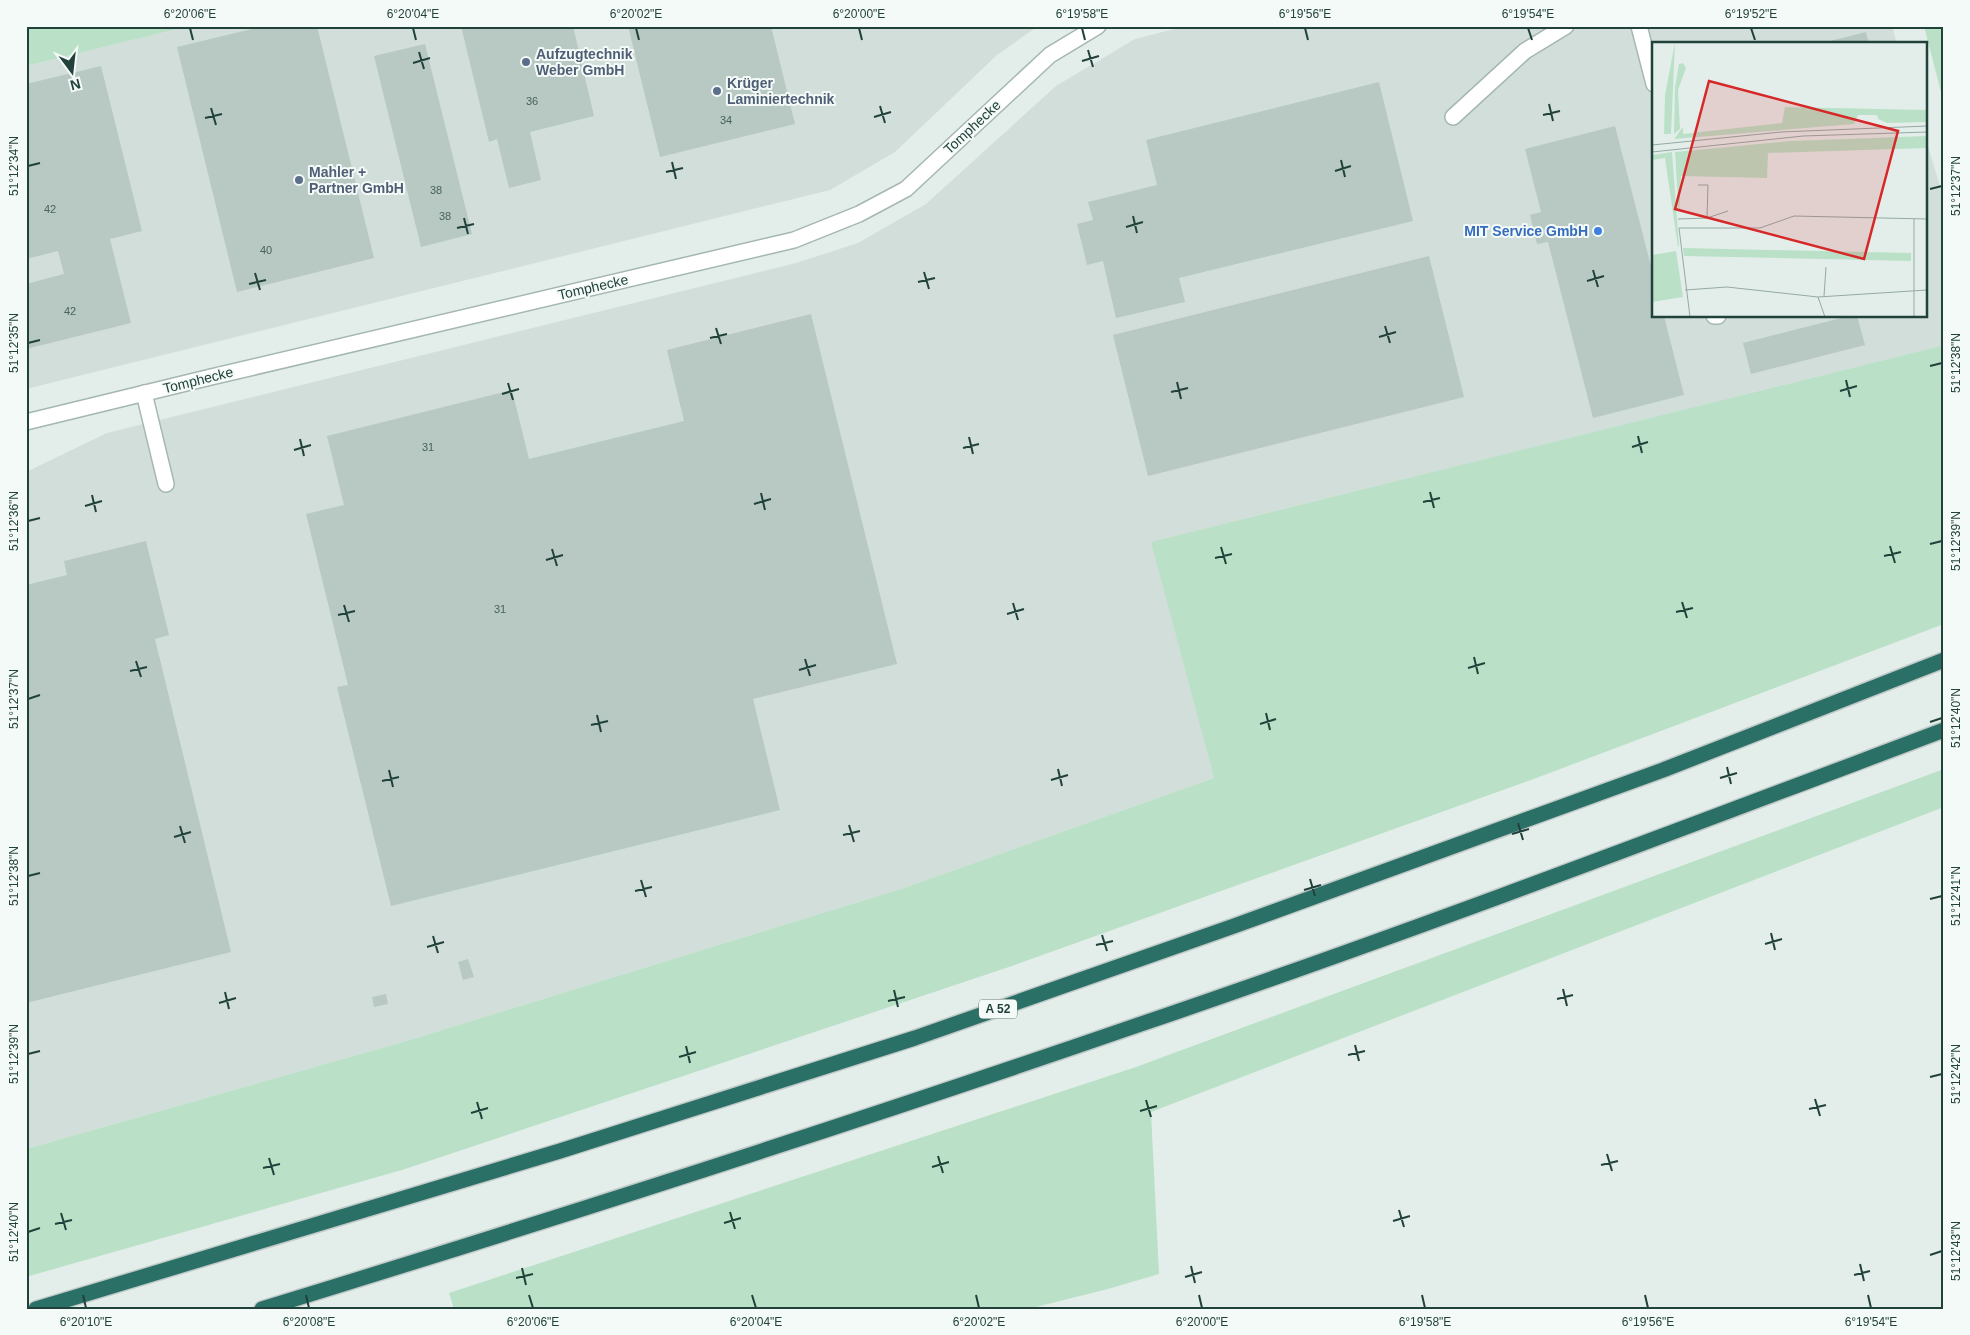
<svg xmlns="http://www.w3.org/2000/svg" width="1970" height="1335" font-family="Arial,sans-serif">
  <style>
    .built { fill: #d1ded9 }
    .green { fill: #bae1c7 }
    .building { fill: #b8c9c3 }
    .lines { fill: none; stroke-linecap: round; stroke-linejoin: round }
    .service-casing { stroke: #a5b7b2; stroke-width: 18 }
    .minor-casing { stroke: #a5b7b2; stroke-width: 18 }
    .motorway-casing { stroke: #c1cac8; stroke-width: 18 }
    .service { stroke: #fff; stroke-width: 15 }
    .minor { stroke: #fff; stroke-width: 15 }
    .motorway { stroke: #2a7067; stroke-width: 15 }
    .ticks { fill: none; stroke: #21413b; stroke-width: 2 }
    .service-dot { fill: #5c6f8a; stroke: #f4faf7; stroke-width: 2 }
    .shop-dot { fill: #3f7fe0; stroke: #f4faf7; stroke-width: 2 }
    .labels { text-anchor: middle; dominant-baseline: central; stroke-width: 4; stroke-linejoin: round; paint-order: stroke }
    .number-label { font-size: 11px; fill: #47635d }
    .shield { fill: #f4faf7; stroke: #607873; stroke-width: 1 }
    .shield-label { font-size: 12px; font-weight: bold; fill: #21413b }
    .service-label { font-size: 14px; font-weight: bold; fill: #4e5e75; stroke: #f4faf7; text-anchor: start }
    .street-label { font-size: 14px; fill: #21413b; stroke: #f4faf7 }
    .shop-label { font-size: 14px; font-weight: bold; fill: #366cbe; stroke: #f4faf7; text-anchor: end }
    .inset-road { fill: none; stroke: #95a9a4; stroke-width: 1 }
    .view { fill: #d62828; fill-opacity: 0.15; stroke: #d62828; stroke-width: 2.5 }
    .inset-edge { fill: none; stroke: #21413b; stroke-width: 2.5 }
    .neatline { fill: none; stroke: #21413b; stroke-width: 2 }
    .ticks-label { font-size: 12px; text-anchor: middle; fill: #21413b }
  </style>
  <rect width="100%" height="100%" fill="#e3eeea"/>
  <path class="built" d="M 190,26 L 1038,26 L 997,55 L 895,152 L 830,190 L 26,389 L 26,66 Z
    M 1186,26 L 1892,26 L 1897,44 L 1654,44 L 1654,316 L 1926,316 L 1926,140 L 1944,199 L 1944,345 L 1152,542 L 1214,778 L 904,888 L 403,1042 L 26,1149 L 26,472 L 107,433 L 796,263 L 858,243 L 926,204 L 1056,86 L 1135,39 Z"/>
  <path class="green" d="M 26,26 L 190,26 L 26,66 Z
    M 1924,26 L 1942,26 L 1944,33 L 1944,104 Z
    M 1944,345 L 1944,624 L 1539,777 L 1012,966 L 402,1170 L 26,1277 L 26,1149 L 403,1042 L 904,888 L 1214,778 L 1151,542 Z
    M 1944,769 L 1944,807 L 1151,1112 L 1159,1274 L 1108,1289 L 1028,1309 L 454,1309 L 449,1293 L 1136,1067 Z"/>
  <path class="building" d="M 264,26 L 317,26 L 374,258 L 237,292 L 177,47 Z
    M 461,26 L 573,26 L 594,116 L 530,132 L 541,180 L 509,188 L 497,139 L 489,142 Z
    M 628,26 L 771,26 L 795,124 L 660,157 Z
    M 1866,32 L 1869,44 L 1823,44 L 1822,43 Z
    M 425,44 L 472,234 L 421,247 L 374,56 Z
    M 101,66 L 142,231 L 110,239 L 131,323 L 26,349 L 26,284 L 64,274 L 58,251 L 26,259 L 26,84 Z
    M 1379,82 L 1413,221 L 1179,278 L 1185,302 L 1116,318 L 1103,261 L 1087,265 L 1077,224 L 1093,220 L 1088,202 L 1157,185 L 1146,140 Z
    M 1615,126 L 1654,278 L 1654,316 L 1664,316 L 1684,395 L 1593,418 L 1548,242 L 1537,244 L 1530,215 L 1541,212 L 1525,149 Z
    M 1429,256 L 1464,397 L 1148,476 L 1113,335 Z
    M 811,314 L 897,664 L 753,699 L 780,810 L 391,906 L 337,687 L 348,685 L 306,514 L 344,505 L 327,436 L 512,390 L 529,459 L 684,421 L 667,350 Z
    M 1849,316 L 1857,316 L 1865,345 L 1751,374 L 1743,343 Z
    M 146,541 L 169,635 L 155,639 L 231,952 L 26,1003 L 26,585 L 67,575 L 64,561 Z
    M 468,959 L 474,977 L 463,980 L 458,962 Z
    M 386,994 L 388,1004 L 374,1007 L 372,997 Z"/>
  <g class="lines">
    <g class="service-casing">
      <path id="service" d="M 1639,26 L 1654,84
        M 1453,117 L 1525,51 L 1566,26
        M 1714,316 L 1718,316
        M 144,393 L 166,484"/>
    </g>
    <g class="minor-casing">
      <path id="minor" d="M 26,422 L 211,377 L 794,240 L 859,214 L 906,189 L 1050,55 L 1098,26"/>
    </g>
    <g class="motorway-casing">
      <path id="motorway" d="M 36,1309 L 560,1151 L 915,1038 L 1234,926 L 1663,770 L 1944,660
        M 262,1309 C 555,1219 848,1125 1138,1025 C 1409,933 1676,831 1944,730"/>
    </g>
    <use href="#service" class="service"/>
    <use href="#minor" class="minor"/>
    <use href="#motorway" class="motorway"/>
  </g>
  <path class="ticks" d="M 190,28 L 193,40M 413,28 L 416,40M 636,28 L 639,40M 859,28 L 862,40M 1082,28 L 1085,40M 1305,28 L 1308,40M 1528,28 L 1532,40M 1751,28 L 1755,40M 1088,50 L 1093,67M 419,52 L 424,69M 1082,61 L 1099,56M 413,63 L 430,58M 1549,104 L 1553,121M 880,106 L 885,123M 211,108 L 216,125M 1543,115 L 1560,111M 874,117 L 891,112M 205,118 L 222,114M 1341,160 L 1345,177M 672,162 L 676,179M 28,166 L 40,163M 1335,171 L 1351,166M 666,172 L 683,168M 1930,189 L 1942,186M 1133,216 L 1137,233M 464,218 L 468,234M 1126,227 L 1143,222M 457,228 L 474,224M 1593,270 L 1598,287M 924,272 L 929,289M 255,273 L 260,290M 1587,281 L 1604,276M 918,282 L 935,278M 249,284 L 266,280M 1385,326 L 1390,343M 716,328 L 721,344M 1379,337 L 1396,332M 710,338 L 727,334M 28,343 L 40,340M 1930,366 L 1942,363M 1846,380 L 1850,397M 1177,382 L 1181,399M 508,383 L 513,400M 1840,391 L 1857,386M 1171,392 L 1188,388M 502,394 L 519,389M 1638,436 L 1642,453M 969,437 L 973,454M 300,439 L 304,456M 1632,447 L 1648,442M 963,448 L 979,444M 294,450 L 311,445M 1430,492 L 1434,508M 761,493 L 765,510M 92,495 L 96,512M 1423,502 L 1440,498M 754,504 L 771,499M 85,506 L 102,501M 28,521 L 40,518M 1930,544 L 1942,541M 1890,546 L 1895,563M 1221,547 L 1226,564M 552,549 L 557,566M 1884,556 L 1901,552M 1215,558 L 1232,554M 546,560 L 563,555M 1682,602 L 1687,618M 1013,603 L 1018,620M 344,605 L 349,622M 1676,612 L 1693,608M 1007,614 L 1024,609M 338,615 L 355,611M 1474,657 L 1478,674M 805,659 L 810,676M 136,661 L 141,677M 1468,668 L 1485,663M 799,670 L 816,665M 130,671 L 147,667M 28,699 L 40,695M 1266,713 L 1270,730M 597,715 L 601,732M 1930,722 L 1942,718M 1260,724 L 1276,719M 591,725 L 608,721M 1727,767 L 1731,784M 1058,769 L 1062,786M 389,770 L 393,787M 1720,778 L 1737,773M 1051,780 L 1068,775M 382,781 L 399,777M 1518,823 L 1523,840M 849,825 L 854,842M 180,826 L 185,843M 1512,834 L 1529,829M 843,835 L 860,831M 174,837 L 191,832M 28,876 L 40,873M 1310,879 L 1315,896M 641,880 L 646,897M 1304,890 L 1321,885M 635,891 L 652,887M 1930,899 L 1942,896M 1771,933 L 1775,950M 1102,935 L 1107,951M 433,936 L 438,953M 1765,944 L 1782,939M 1096,945 L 1113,941M 427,947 L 444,942M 1563,989 L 1567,1006M 894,990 L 898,1007M 225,992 L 229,1009M 1557,999 L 1573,995M 888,1001 L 905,997M 219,1003 L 236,998M 1355,1045 L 1359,1061M 686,1046 L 690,1063M 28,1054 L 40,1051M 1348,1055 L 1365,1051M 679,1057 L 696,1052M 1930,1077 L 1942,1074M 1815,1099 L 1820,1116M 1146,1100 L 1151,1117M 477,1102 L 482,1119M 1809,1109 L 1826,1105M 1140,1111 L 1157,1106M 471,1113 L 488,1108M 1607,1154 L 1612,1171M 938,1156 L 943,1173M 269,1158 L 274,1175M 1601,1165 L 1618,1161M 932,1167 L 949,1162M 263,1168 L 280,1164M 1399,1210 L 1404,1227M 730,1212 L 735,1229M 61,1213 L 66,1230M 1393,1221 L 1410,1216M 724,1223 L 741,1218M 55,1224 L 72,1220M 28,1232 L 40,1228M 1930,1255 L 1942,1251M 1860,1264 L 1864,1281M 1191,1266 L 1195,1283M 522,1268 L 526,1285M 1854,1275 L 1870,1271M 1185,1277 L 1202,1272M 516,1278 L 533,1274M 83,1295 L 86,1308M 306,1295 L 309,1308M 529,1295 L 533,1308M 752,1295 L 756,1308M 976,1295 L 979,1308M 1199,1295 L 1202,1308M 1422,1295 L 1425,1308M 1645,1295 L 1648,1308M 1868,1295 L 1871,1308"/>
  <g class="service-dot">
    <circle cx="526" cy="62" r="5"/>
    <circle cx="717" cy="91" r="5"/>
    <circle cx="299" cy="180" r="5"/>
  </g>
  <circle class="shop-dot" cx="1598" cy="231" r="5"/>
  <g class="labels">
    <g class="number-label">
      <text x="532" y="101">36</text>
      <text x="726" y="120">34</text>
      <text x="436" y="190">38</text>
      <text x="50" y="209">42</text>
      <text x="445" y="216">38</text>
      <text x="266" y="250">40</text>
      <text x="70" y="311">42</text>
      <text x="428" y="447">31</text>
      <text x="500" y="609">31</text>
    </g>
    <rect class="shield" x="979" y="999.5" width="38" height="19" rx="4"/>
    <g class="shield-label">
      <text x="998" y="1009">A 52</text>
    </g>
    <g class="service-label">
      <text x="536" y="54">Aufzugtechnik<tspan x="536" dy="16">Weber GmbH</tspan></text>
      <text x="727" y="83">Krüger<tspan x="727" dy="16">Laminiertechnik</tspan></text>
      <text x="309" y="172">Mahler +<tspan x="309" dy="16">Partner GmbH</tspan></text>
    </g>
    <g class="street-label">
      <text transform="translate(972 127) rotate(-43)">Tomphecke</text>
      <text transform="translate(593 287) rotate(-13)">Tomphecke</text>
      <text transform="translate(198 380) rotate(-14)">Tomphecke</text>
    </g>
    <g class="shop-label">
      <text x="1588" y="231">MIT Service GmbH</text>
    </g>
  </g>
  <g transform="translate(1652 42)">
    <rect width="275" height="275" fill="#e3eeea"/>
    <path d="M 23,0 L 19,92 L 12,92 L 13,53 ZM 31,21 L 34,26 L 26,48 L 28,87 L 22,92 L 23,46 L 27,22 ZM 133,65 L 275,68 L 275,80 L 235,81 L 226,77 L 225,73 L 206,73 L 202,82 L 22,97 L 31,85 L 31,92 L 130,81 ZM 275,94 L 275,106 L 116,111 L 115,136 L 29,134 L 27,174 L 23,110 L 139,99 ZM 20,110 L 27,204 L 26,205 L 13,116 L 0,118 L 0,113 ZM 31,206 L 259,211 L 259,219 L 32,214 ZM 24,209 L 31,255 L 0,260 L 0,213 Z" fill="#bae1c7"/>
    <path class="inset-road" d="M 0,103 L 129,90 L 275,84M 0,110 L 151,94 L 275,90M 46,143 L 56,143 L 55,176M 26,177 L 55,176 L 76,169M 33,248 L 75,245 L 166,255 L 275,248M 172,254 L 174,225M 166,255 L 173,275M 38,275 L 27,186 L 108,186 L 142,174 L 275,177M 262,275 L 262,177"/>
    <path class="view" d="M 57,39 L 246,89 L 212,217 L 23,167 Z"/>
    <rect width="275" height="275" class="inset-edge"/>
  </g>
  <rect width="1970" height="1335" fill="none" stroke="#f4faf7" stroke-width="55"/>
  <g transform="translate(72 72) rotate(165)" stroke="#f4faf7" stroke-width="4" paint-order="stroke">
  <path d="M0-4L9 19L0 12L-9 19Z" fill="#21413b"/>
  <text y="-8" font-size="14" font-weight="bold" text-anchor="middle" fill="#21413b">N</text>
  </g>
  <rect x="28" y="28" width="1914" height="1280" class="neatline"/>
  <g class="ticks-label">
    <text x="190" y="18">6°20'06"E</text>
    <text x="413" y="18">6°20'04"E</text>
    <text x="636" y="18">6°20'02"E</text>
    <text x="859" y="18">6°20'00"E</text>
    <text x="1082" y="18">6°19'58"E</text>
    <text x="1305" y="18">6°19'56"E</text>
    <text x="1528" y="18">6°19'54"E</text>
    <text x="1751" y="18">6°19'52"E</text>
    <text transform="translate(14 166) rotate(-90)" y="4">51°12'34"N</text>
    <text transform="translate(1956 186) rotate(-90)" y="4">51°12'37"N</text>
    <text transform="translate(14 343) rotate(-90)" y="4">51°12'35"N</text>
    <text transform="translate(1956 363) rotate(-90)" y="4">51°12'38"N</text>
    <text transform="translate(14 521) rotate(-90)" y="4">51°12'36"N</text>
    <text transform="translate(1956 541) rotate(-90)" y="4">51°12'39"N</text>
    <text transform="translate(14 699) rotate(-90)" y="4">51°12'37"N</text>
    <text transform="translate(1956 718) rotate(-90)" y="4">51°12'40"N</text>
    <text transform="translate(14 876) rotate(-90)" y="4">51°12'38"N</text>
    <text transform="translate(1956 896) rotate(-90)" y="4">51°12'41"N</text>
    <text transform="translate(14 1054) rotate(-90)" y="4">51°12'39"N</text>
    <text transform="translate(1956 1074) rotate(-90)" y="4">51°12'42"N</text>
    <text transform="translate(14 1232) rotate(-90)" y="4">51°12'40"N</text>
    <text transform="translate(1956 1251) rotate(-90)" y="4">51°12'43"N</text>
    <text x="86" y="1326">6°20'10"E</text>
    <text x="309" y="1326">6°20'08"E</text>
    <text x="533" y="1326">6°20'06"E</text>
    <text x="756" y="1326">6°20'04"E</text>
    <text x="979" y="1326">6°20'02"E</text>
    <text x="1202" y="1326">6°20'00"E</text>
    <text x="1425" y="1326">6°19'58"E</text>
    <text x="1648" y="1326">6°19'56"E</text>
    <text x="1871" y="1326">6°19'54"E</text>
  </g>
</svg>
